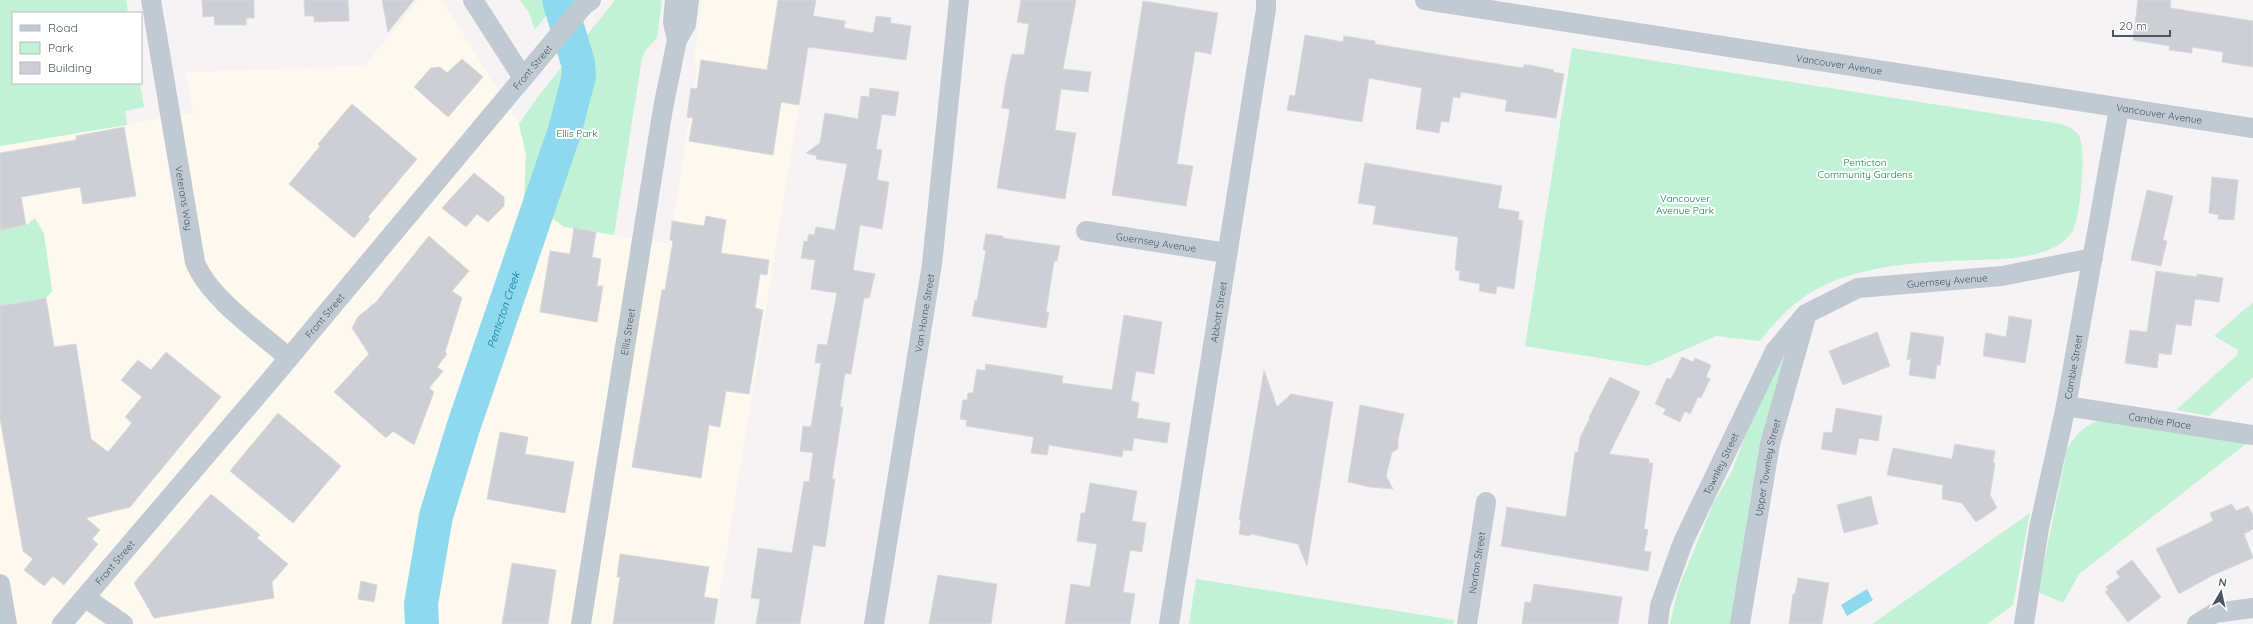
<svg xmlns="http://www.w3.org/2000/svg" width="2253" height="624" font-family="Quicksand,sans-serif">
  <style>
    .commercial { fill: #fdf9ef }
    .green { fill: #c2f2d6 }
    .water { fill: #8fd9ef }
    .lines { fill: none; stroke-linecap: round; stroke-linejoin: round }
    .river { stroke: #8fd9ef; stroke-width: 34 }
    .building { fill: #cdcfd5; stroke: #d7d9de }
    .minor { stroke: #c1cad2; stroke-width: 20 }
    .labels { text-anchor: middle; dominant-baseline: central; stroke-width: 4; stroke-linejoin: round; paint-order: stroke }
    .street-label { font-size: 10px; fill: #4a5661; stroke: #fff }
    .park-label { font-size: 10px; fill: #15824e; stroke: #fff }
    .water-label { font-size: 11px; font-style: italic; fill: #097a9c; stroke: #fff }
  </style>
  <rect width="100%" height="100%" fill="#f5f3f3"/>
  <path class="commercial" d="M 419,0 L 442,0 L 519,124 L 526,155 L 524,197 L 564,227 L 670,244 L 696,74 L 694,59 L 702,0 L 816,0 L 715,624 L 0,624 L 0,146 L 193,113 L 186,72 L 364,66 Z"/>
  <path class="green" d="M 0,0 L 126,0 L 128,13 L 13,13 L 13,83 L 140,83 L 144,107 L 125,111 L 127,125 L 0,146 Z
    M 520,0 L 544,0 L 548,13 L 535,30 L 529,13 Z
    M 615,0 L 662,0 L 657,38 L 645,51 L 642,59 L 614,235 L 564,227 L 524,197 L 526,155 L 519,124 L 537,98 Z
    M 1572,48 L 2062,124 C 2069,127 2076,130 2079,136 C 2087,150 2080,213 2074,228 C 2072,235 2061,244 2055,247 C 2030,259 2002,259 1975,260 C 1923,262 1862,264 1815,290 C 1793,302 1775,322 1760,341 L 1716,336 L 1648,366 L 1525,346 Z
    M 35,218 L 44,233 L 52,291 L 46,298 L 0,306 L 0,230 L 26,225 Z
    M 2253,302 L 2253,377 L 2209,416 L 2176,410 L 2237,355 L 2238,350 L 2214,336 Z
    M 1788,344 L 1734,624 L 1670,624 L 1678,589 L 1714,502 L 1732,471 L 1772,364 Z
    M 2100,420 L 2247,443 L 2079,574 L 2063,603 L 2038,592 L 2067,449 C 2076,435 2083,426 2100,420 Z
    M 2030,513 L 2013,605 L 1987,624 L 1872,624 Z
    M 1196,579 L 1454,620 L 1453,624 L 1189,624 Z"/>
  <path class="water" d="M 544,0 L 559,0 L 548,13 Z
    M 1867,589 L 1873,600 L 1847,616 L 1841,605 Z"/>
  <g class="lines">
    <path class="river" id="s1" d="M 422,624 L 421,604 L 436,516 L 463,428 L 565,130 L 579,76 L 578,63 L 559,0"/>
  </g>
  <path class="building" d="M 202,0 L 254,0 L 254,18 L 246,18 L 246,25 L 215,25 L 214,16 L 203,17 Z
    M 304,0 L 348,0 L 349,21 L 314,22 L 314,16 L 305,16 Z
    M 382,0 L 414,0 L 388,32 Z
    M 778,0 L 816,0 L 813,16 L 845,21 L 844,28 L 873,33 L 876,16 L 891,18 L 890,23 L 911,26 L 906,60 L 808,47 L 799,105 L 781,102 L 773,155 L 689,141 L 693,118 L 687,117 L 691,88 L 697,89 L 701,60 L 767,70 Z
    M 1021,0 L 1076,0 L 1063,69 L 1091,72 L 1088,92 L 1061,89 L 1055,130 L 1076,133 L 1065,199 L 997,188 L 1010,109 L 1002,108 L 1005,86 L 1012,54 L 1024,55 L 1029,24 L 1017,22 Z
    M 2138,0 L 2171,0 L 2170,8 L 2253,21 L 2253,67 L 2222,62 L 2223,52 L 2192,47 L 2192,53 L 2169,50 L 2170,46 L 2133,40 Z
    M 1143,1 L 1218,13 L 1211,54 L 1195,51 L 1177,164 L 1193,166 L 1186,206 L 1112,195 Z
    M 1305,35 L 1343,42 L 1344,36 L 1375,41 L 1375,44 L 1466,59 L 1523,68 L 1524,65 L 1529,65 L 1554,70 L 1553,72 L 1564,74 L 1556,118 L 1505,111 L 1507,100 L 1461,92 L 1460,98 L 1453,97 L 1449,122 L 1441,121 L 1439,133 L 1416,129 L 1422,88 L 1369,78 L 1362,122 L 1287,110 L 1290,95 L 1295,96 Z
    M 462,59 L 483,77 L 448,117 L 414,87 L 431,68 L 440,67 L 447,73 Z
    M 870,88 L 899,92 L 895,116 L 882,114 L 876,149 L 882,150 L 877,180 L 889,182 L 882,229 L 860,225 L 853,270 L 875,274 L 869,298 L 864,298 L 851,374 L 845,373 L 840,407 L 843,407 L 832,479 L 835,479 L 825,547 L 813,545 L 800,624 L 756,624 L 760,599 L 751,598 L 758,548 L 792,553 L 804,481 L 809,482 L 813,453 L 800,451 L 803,426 L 811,427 L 821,363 L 815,363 L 818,344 L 827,345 L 837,293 L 811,289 L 815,260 L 801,258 L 804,241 L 807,242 L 809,234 L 814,235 L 816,227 L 835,230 L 847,164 L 816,159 L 817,156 L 806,153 L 820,143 L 825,113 L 858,119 L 861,96 L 869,97 Z
    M 352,104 L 417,159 L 368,217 L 370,219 L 354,238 L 289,184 L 320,146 L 318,144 Z
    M 124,127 L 136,196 L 83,204 L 80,187 L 21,197 L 26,225 L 0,230 L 0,153 L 76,140 L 76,136 Z
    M 1365,163 L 1502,186 L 1498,208 L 1519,212 L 1518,220 L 1523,221 L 1514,289 L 1497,286 L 1496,294 L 1479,291 L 1480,284 L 1459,280 L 1460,271 L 1455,270 L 1458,237 L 1373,224 L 1376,206 L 1358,203 Z
    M 474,173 L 504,197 L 504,206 L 488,222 L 477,214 L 466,227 L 442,208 Z
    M 2212,177 L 2238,180 L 2234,220 L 2218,219 L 2219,215 L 2209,213 Z
    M 2147,190 L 2173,196 L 2163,240 L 2167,241 L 2161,266 L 2131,260 Z
    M 706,216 L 726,220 L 721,253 L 769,260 L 767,275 L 760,274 L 755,308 L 763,310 L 749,394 L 726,391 L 720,427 L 709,425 L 701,478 L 632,467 L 662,290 L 665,290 L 673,241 L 670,240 L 672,221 L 704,226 Z
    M 574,228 L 596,232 L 592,257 L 601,259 L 597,286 L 603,286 L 597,322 L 540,312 L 550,251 L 570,254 Z
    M 986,234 L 1003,236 L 1003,238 L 1060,246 L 1057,261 L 1054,261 L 1046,312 L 1049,312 L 1046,328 L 972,316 L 975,300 L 977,301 L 986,250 L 983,250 Z
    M 429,236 L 469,271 L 452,291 L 462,298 L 445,352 L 447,354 L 437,367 L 443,371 L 429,388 L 434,392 L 414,445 L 393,431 L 386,438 L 334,392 L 369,354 L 352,328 L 358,317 L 376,302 Z
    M 2156,271 L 2197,277 L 2197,274 L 2223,278 L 2219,302 L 2195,299 L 2191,326 L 2176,324 L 2171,355 L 2159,353 L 2157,368 L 2125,363 L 2130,330 L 2147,332 Z
    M 46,298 L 54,347 L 76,344 L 91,439 L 108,452 L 132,423 L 125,417 L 142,397 L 121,380 L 138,360 L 151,370 L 166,352 L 221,397 L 130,507 L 86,518 L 100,530 L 92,539 L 98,544 L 64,585 L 53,576 L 44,586 L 24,570 L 33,559 L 23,551 L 0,418 L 0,306 Z
    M 1124,315 L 1162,322 L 1154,374 L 1136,371 L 1131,401 L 1139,403 L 1137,418 L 1170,423 L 1167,443 L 1134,438 L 1132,451 L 1123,450 L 1122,457 L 1049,445 L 1047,455 L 1031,453 L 1034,437 L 966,426 L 967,420 L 960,419 L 963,400 L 967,400 L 968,393 L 973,393 L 977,369 L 985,371 L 986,364 L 1063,376 L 1062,383 L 1112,390 Z
    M 2009,316 L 2032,320 L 2025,363 L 1983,356 L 1986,333 L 2006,337 Z
    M 1877,332 L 1890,366 L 1843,385 L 1829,351 Z
    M 1911,332 L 1944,337 L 1940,365 L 1937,365 L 1935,379 L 1909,375 L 1911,358 L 1907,360 Z
    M 1682,357 L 1693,362 L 1695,358 L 1711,365 L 1706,377 L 1710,379 L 1701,398 L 1698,397 L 1690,414 L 1685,411 L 1680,422 L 1663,414 L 1666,409 L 1655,404 L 1667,378 L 1671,379 Z
    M 1264,370 L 1277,407 L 1291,394 L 1333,402 L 1307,566 L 1298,544 L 1251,534 L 1249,536 L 1239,534 L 1241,520 L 1239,519 Z
    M 1610,377 L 1640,392 L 1609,454 L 1649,459 L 1649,463 L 1653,463 L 1644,529 L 1648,530 L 1644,551 L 1651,552 L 1648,571 L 1501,546 L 1507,507 L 1566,517 L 1575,452 L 1578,452 L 1580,438 L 1590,418 L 1589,417 Z
    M 1360,405 L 1404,414 L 1398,439 L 1398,449 L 1392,452 L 1386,476 L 1393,489 L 1370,487 L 1348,482 Z
    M 1836,408 L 1882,416 L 1878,441 L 1859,438 L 1856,455 L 1821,449 L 1824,432 L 1832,433 Z
    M 278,413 L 341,466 L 293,523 L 230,471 Z
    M 500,432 L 528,437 L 525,454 L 574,462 L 565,513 L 487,499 Z
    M 1955,444 L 1995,451 L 1993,463 L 1995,463 L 1990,495 L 1997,508 L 1976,522 L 1962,503 L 1942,499 L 1943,485 L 1887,475 L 1893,448 L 1952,459 Z
    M 1090,483 L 1137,491 L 1132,521 L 1146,523 L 1142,552 L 1130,550 L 1123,592 L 1135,594 L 1130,624 L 1065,624 L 1071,584 L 1090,587 L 1097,544 L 1077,541 L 1081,513 L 1085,513 Z
    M 211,494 L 260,535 L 257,538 L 288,564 L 272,582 L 274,598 L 154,618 L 134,583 Z
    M 1871,496 L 1878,524 L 1844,533 L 1837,505 Z
    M 2232,504 L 2236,511 L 2248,506 L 2253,516 L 2253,529 L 2244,534 L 2253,558 L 2213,575 L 2179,594 L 2156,549 L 2213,521 L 2210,513 Z
    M 620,554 L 709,567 L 704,597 L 718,599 L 714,624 L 613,624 L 620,577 L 617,577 Z
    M 2132,560 L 2161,597 L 2128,622 L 2105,592 L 2108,590 L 2106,587 L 2120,577 L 2116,572 Z
    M 512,563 L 556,570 L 548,624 L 502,624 Z
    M 938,575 L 997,584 L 991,624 L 929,624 Z
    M 1798,578 L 1829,583 L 1822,624 L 1789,624 L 1793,594 L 1795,594 Z
    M 361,581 L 377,585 L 374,602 L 358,599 Z
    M 1534,584 L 1622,597 L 1618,624 L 1522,624 L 1525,602 L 1531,603 Z"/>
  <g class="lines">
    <g class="minor">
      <path id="s2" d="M 151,0 L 195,262 C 209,298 259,332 289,358"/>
      <path d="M 473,0 L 523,78"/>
      <path d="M 675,0 L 673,22 L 677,40"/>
      <path id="s3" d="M 1425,0 L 2253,128"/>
      <path id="s4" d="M 1086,231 L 1226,253"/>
      <path id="s5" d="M 2066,406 L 2253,435"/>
      <path d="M 0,584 L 7,624"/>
      <path d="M 86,598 L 123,624"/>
      <path id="s6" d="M 62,624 L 273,377 L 584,5 L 591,0"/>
      <path id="s7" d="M 581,624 L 663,108 L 677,40 L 686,24 L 689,0"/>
      <path id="s8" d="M 874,624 L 932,264 L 959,0"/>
      <path id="s9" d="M 1169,624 L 1266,9 L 1266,0"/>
      <path id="s10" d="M 1467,624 L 1486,502"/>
      <path id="s11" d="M 1658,624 L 1660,606 L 1683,542 L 1775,351 L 1806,314 L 1858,288 L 2002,276 L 2093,258"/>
      <path id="s12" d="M 1740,624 L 1770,444 L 1805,320"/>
      <path id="s13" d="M 2024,624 L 2039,528 L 2066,406 L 2119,109"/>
      <path d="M 2197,624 L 2215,613 L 2253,608"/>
    </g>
  </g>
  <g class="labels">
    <g class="street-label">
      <text stroke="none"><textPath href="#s3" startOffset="419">Vancouver Avenue</textPath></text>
      <text stroke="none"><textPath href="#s6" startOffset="729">Front Street</textPath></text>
      <text stroke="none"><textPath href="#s3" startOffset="743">Vancouver Avenue</textPath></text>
      <text stroke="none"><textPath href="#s2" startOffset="201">Veterans Way</textPath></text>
      <text stroke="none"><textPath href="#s4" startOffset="71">Guernsey Avenue</textPath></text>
      <text stroke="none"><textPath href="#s11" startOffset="494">Guernsey Avenue</textPath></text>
      <text stroke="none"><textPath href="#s9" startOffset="316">Abbott Street</textPath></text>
      <text stroke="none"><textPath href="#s8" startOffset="315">Van Horne Street</textPath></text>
      <text stroke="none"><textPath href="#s6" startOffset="405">Front Street</textPath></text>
      <text stroke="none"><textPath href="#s7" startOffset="296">Ellis Street</textPath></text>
      <text stroke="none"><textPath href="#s13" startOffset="262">Cambie Street</textPath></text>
      <text stroke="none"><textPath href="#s5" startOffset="95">Cambie Place</textPath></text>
      <text stroke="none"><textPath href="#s11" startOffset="173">Townley Street</textPath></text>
      <text stroke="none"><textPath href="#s12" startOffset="159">Upper Townley Street</textPath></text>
      <text stroke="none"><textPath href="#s6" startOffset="81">Front Street</textPath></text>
      <text stroke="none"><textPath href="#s10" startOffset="62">Norton Street</textPath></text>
    </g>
    <g class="park-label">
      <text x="577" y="133">Ellis Park</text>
      <text x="1865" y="162">Penticton<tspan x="1865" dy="12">Community Gardens</tspan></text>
      <text x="1685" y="198">Vancouver<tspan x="1685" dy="12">Avenue Park</tspan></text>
    </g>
    <g class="water-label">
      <text stroke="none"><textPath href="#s1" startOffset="326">Penticton Creek</textPath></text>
    </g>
  </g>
  <rect x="12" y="12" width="130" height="72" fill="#ffffff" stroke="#b7bbc0"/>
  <rect x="20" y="25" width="20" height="6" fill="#c1cad2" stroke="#b7bbc0"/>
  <text x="48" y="32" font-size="12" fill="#4a5661">Road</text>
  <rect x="20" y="42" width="20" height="12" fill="#c2f2d6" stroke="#b7bbc0"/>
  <text x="48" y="52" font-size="12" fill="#4a5661">Park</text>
  <rect x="20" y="62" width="20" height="12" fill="#cdcfd5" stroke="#b7bbc0"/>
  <text x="48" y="72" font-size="12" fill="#4a5661">Building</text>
  <g transform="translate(2221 592) rotate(9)" stroke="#ffffff" stroke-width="3" paint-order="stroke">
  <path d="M0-3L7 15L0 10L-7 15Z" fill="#4a5661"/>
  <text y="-6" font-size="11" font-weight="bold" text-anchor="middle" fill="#4a5661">N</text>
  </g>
  <path d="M2113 30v6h57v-6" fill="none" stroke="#4a5661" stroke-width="2"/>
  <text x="2119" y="30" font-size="12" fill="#4a5661" stroke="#ffffff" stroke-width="3" paint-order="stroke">20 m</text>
</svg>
